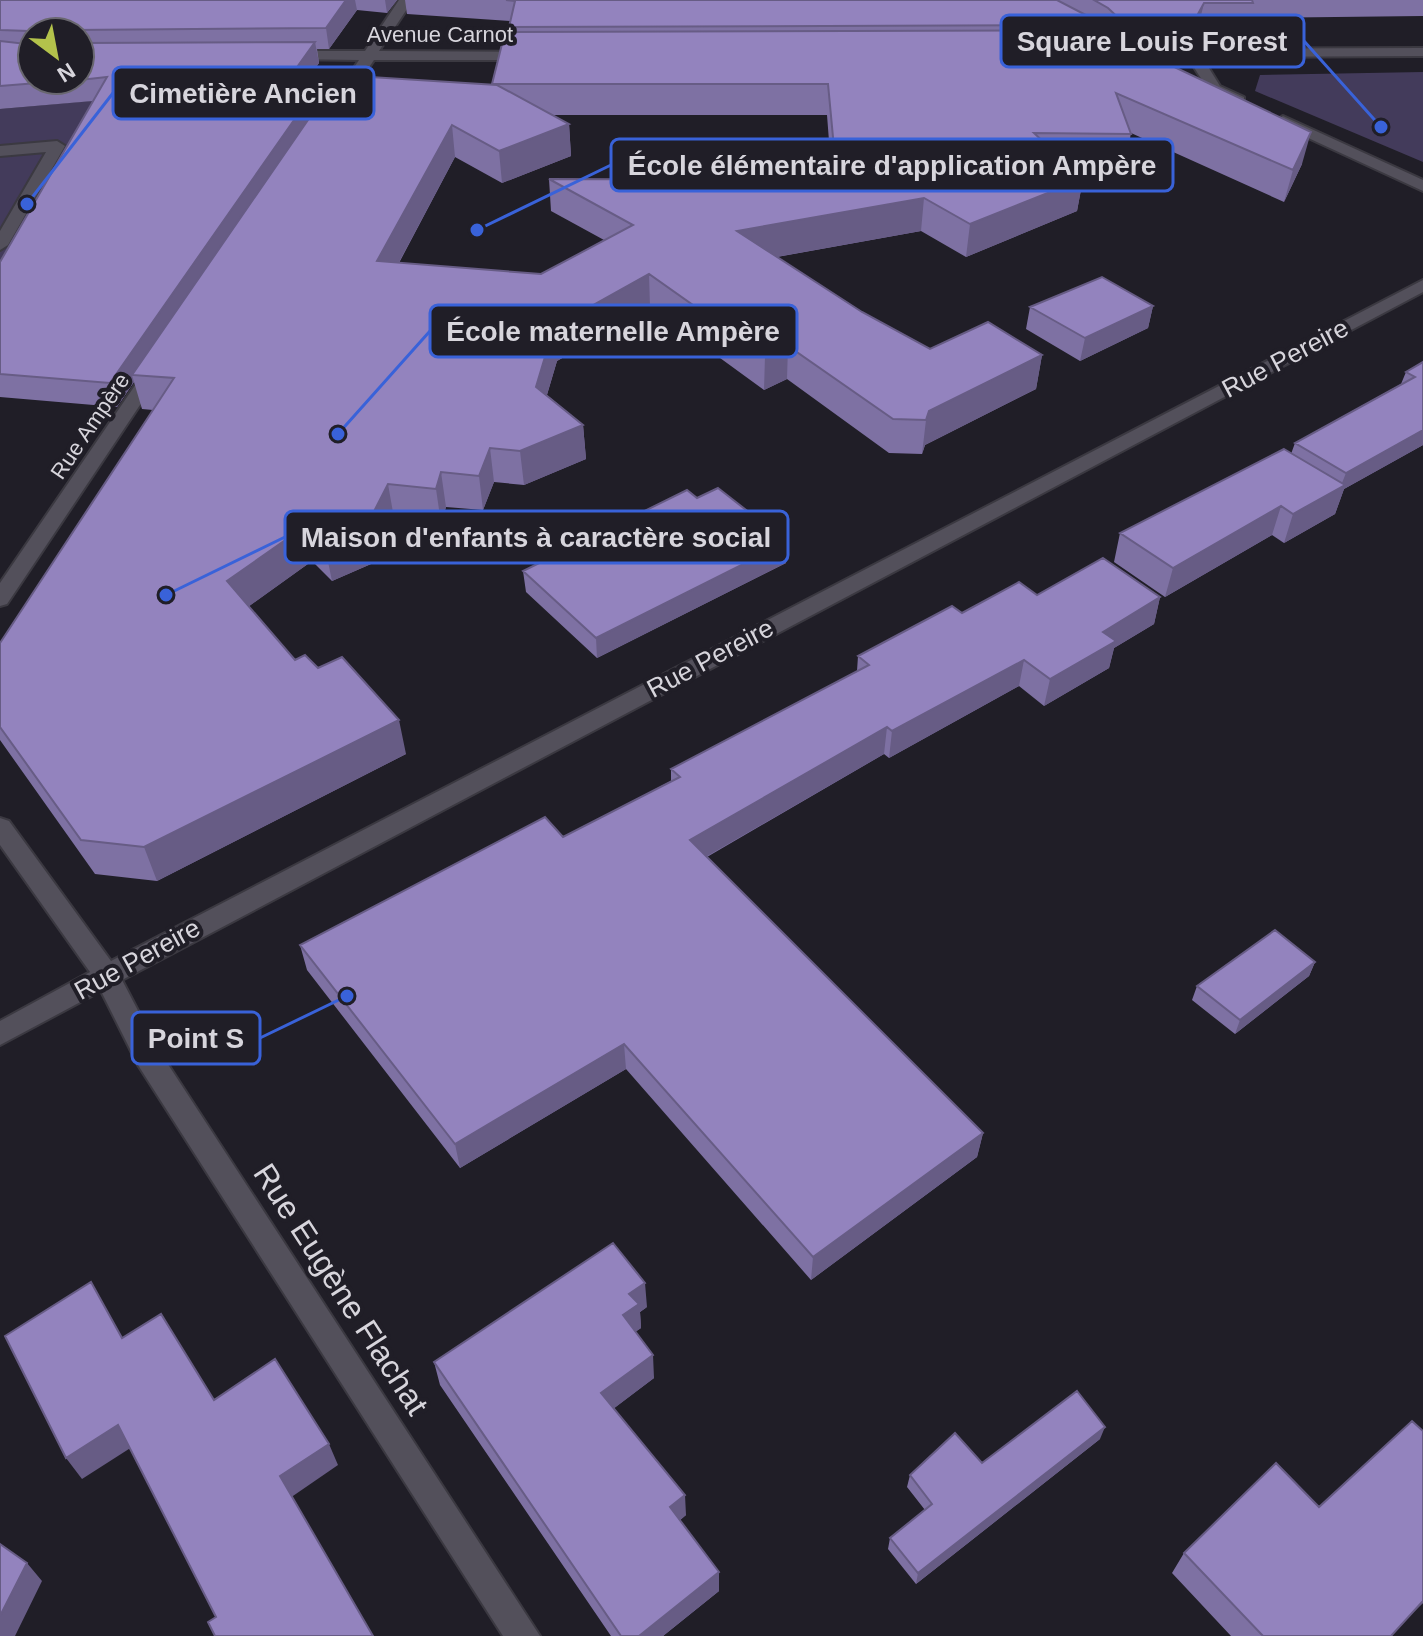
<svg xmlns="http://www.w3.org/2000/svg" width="1423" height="1636" font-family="Arial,sans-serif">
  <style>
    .green { fill: #433b5b }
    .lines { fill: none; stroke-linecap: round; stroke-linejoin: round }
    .minor-casing { stroke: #3b3941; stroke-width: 4 }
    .minor { fill: #53505b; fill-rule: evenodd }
    .wall { fill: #7e71a3; fill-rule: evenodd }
    .shaded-wall { fill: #675c85 }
    .building { fill: #9383be; stroke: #675c85; stroke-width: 2 }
    .labels { text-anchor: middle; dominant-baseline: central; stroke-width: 8; stroke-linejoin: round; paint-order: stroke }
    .far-street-label { font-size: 22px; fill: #d7d5dc; stroke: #201e27 }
    .street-label { font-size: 26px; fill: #d7d5dc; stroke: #201e27 }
    .near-street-label { font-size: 32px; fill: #d7d5dc; stroke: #201e27 }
    .leader { fill: none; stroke: #3962d9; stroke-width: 3 }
    .callout-dot { fill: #3962d9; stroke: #201e27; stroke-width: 3 }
    .callout { fill: #201e27; stroke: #3962d9; stroke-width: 3 }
    .callout-label { font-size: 28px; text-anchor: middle; font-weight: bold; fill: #d7d5dc }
  </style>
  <rect width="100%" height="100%" fill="#201e27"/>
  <path class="green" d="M 1423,72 L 1423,162 L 1255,91 L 1260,75 Z
    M 112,99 L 0,300 L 0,109 Z"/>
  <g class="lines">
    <g class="minor-casing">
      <path id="minor" d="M 399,0 L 413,0 L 379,51 L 530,52 L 537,56 L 530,60 L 374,60 L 344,104 L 339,105 L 332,101 L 359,60 L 286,59 L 279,55 L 286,51 L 365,51 Z
        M 1423,48 L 1423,56 L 1202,57 L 1220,86 L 1244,97 L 1244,103 C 1215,108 1200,77 1188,57 L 1150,57 L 1143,53 L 1150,49 Z
        M 1283,116 L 1423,180 L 1423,191 L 1278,124 L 1275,121 Z
        M 57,141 L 65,146 L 8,245 L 0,250 L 0,231 L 46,152 L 0,156 L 0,146 Z
        M 1423,280 L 1423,292 L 122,980 L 158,1049 L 540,1636 L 503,1636 L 138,1065 L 101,991 L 0,1045 L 0,1021 L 90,972 L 0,845 L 0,818 L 9,821 L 111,961 Z
        M 155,364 L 164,369 L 7,604 L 0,606 L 0,583 L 149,365 Z"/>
    </g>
    <use href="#minor" class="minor"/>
  </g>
  <path class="wall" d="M 0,0 L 397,0 L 387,13 L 357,10 L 329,49 L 317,49 L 319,63 L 305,82 L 323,100 L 492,85 L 509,32 L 510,21 L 407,14 L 405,0 L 1423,0 L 1423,16 L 1250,18 L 1248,24 L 1199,24 L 1188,46 L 1183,46 L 1180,60 L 1176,68 L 1302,164 L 1284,202 L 1131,133 L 1125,165 L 1068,165 L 1083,179 L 1077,211 L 966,257 L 921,231 L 777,257 L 862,312 L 930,349 L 1042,355 L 1036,389 L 925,445 L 922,454 L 889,453 L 787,379 L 764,390 L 650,307 L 557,361 L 547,395 L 583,425 L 586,459 L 524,485 L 494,482 L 483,510 L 446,507 L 441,523 L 394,518 L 371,564 L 332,581 L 312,561 L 249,606 L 295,660 L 406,754 L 157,881 L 95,874 L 0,740 L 0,643 L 153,410 L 142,409 L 134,382 L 117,407 L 0,397 L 0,262 L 93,101 L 0,109 ZM 32,32 L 80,32 L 80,80 ZM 551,115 L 827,115 L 832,180 L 549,179 L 551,211 L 604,240 L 541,274 L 399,263 L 455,157 L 502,183 L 571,156 L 569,124 Z
    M 1153,306 L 1148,328 L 1080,361 L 1026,329 L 1030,307 Z
    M 1423,362 L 1423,445 L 1344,489 L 1335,514 L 1284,543 L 1272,535 L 1165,597 L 1114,562 L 1120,533 L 1291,454 L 1295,443 L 1401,384 L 1406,372 Z
    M 697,498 L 787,542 L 786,563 L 597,658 L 526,592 L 523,571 Z
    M 1037,595 L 1160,597 L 1154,624 L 1114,648 L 1109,668 L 1044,706 L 1019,686 L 889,758 L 884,754 L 707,857 L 983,1133 L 977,1157 L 811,1280 L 626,1069 L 460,1168 L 307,970 L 300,945 L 563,837 L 671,781 L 671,769 L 857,671 L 858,656 L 962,613 Z
    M 1315,962 L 1309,976 L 1235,1034 L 1192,1000 L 1197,986 Z
    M 647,1307 L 640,1312 L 641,1328 L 635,1332 L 654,1378 L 614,1408 L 686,1515 L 680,1520 L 719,1572 L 719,1591 L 663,1636 L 611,1636 L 440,1385 L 434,1362 Z
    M 1423,1431 L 1423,1603 L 1409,1616 L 1391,1636 L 1231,1636 L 1172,1573 L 1184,1553 L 1319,1507 Z
    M 1100,1439 L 916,1584 L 888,1549 L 890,1538 L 925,1510 L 907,1487 L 910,1475 L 982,1463 Z"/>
  <path class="shaded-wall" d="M 346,0 L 355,0 L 357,10 L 329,49 L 326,28 Z
    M 385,0 L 397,0 L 387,13 Z
    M 1204,3 L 1199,24 L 1188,46 L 1192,25 Z
    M 1186,30 L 1180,60 L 1162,94 L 1168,64 Z
    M 315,42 L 319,63 L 291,103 L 287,81 Z
    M 320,83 L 324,105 L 132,375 L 134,382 L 117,407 L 110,383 Z
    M 569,124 L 571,156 L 502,183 L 499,151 Z
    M 452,125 L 455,157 L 382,294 L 377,261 Z
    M 1311,132 L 1302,164 L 1284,202 L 1293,170 Z
    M 1083,179 L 1077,211 L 966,257 L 970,224 Z
    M 924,198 L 921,231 L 737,264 L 737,231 Z
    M 649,274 L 650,307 L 557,361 L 539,421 L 536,387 L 554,327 Z
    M 1153,306 L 1148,328 L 1080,361 L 1085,338 Z
    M 788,346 L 787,379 L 764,390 L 765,356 Z
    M 1042,355 L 1036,389 L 925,445 L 922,454 L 926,420 L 929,411 Z
    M 583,425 L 586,459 L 524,485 L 520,451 Z
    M 1423,430 L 1423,445 L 1344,489 L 1335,514 L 1284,543 L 1293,514 L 1340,488 L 1346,473 Z
    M 490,448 L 494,482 L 483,510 L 479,476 Z
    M 441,472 L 446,507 L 441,523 L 436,489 Z
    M 388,484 L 394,518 L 371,564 L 332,581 L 325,547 Z
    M 1281,506 L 1272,535 L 1165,597 L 1173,568 Z
    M 304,527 L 312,561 L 237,615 L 227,581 Z
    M 787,542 L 786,563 L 597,658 L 596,638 Z
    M 1160,597 L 1154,624 L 1114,648 L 1109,668 L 1044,706 L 1050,679 L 1103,632 Z
    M 1024,660 L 1019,686 L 889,758 L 892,731 Z
    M 399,720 L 406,754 L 157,881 L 144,847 Z
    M 887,727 L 884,754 L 690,866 L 690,840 Z
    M 1315,962 L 1309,976 L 1235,1034 L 1240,1020 Z
    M 624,1044 L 626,1069 L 460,1168 L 455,1144 Z
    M 983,1133 L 977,1157 L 811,1280 L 813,1257 Z
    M 645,1283 L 647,1307 L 640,1312 L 641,1328 L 625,1339 L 623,1315 L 629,1294 Z
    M 653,1355 L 654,1378 L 604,1416 L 601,1393 Z
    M 118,1425 L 132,1447 L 82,1479 L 66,1458 Z
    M 1105,1427 L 1100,1439 L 916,1584 L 918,1573 Z
    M 329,1444 L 338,1465 L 290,1498 L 280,1476 Z
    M 685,1495 L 686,1515 L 671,1528 L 670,1507 Z
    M 27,1563 L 42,1581 L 15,1636 L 0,1636 L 0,1616 Z
    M 719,1572 L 719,1591 L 663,1636 L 639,1636 Z"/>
  <path class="building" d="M 0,0 L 346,0 L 326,28 L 72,30 L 72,32 L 32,32 L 32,80 L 75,80 L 0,86 L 0,41 L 26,44 L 28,31 L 0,30 Z
    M 506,0 L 1057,0 L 1105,25 L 509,27 L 515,1 Z
    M 1094,0 L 1252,0 L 1253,3 L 1204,3 L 1192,25 L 1126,25 L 1108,8 Z
    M 1186,30 L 1168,64 L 1311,132 L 1293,170 L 1116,93 L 1131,134 L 1034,133 L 1083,179 L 970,224 L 924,198 L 737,231 L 862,312 L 930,349 L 988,322 L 1042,355 L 929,411 L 926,420 L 893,419 L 788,346 L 765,356 L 649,274 L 554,327 L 536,387 L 583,425 L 520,451 L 490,448 L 479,476 L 441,472 L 436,489 L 388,484 L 365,529 L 325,547 L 304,527 L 227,581 L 295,660 L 305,655 L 318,668 L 342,657 L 399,720 L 144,847 L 81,840 L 0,727 L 0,643 L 174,378 L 132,375 L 339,75 L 497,85 L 569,124 L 499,151 L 452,125 L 377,261 L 541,274 L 633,225 L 549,179 L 837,180 L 828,84 L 492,84 L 505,32 Z
    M 315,42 L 287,81 L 320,83 L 110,383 L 0,374 L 0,262 L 107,77 L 80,80 L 80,43 Z
    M 1102,277 L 1153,306 L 1085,338 L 1030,307 Z
    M 1423,362 L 1423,430 L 1346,473 L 1295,443 L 1415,377 L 1406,372 Z
    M 1284,449 L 1345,485 L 1293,514 L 1281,506 L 1173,568 L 1120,533 Z
    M 718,488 L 787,542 L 596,638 L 523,571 L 687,490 L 697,498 Z
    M 1103,558 L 1160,597 L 1103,632 L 1116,641 L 1050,679 L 1024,660 L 892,731 L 887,727 L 690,840 L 983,1133 L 813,1257 L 624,1044 L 455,1144 L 300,945 L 545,817 L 563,837 L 680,777 L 671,769 L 869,665 L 858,656 L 952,606 L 962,613 L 1019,582 L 1037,595 Z
    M 1275,930 L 1315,962 L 1240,1020 L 1197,986 Z
    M 613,1243 L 645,1283 L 629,1294 L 639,1304 L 623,1315 L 653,1355 L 601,1393 L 685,1495 L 670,1507 L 719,1572 L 639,1636 L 621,1636 L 434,1362 Z
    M 91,1282 L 122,1338 L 161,1314 L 214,1400 L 275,1359 L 329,1444 L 280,1476 L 373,1636 L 215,1636 L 208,1622 L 216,1617 L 118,1425 L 66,1458 L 5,1336 Z
    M 1077,1391 L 1105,1427 L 918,1573 L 890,1538 L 932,1504 L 910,1475 L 955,1433 L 982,1463 Z
    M 1412,1421 L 1423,1431 L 1423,1601 L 1391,1636 L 1263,1636 L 1184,1553 L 1276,1463 L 1319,1507 Z
    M 0,1544 L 27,1563 L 0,1616 Z"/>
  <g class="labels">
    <g class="far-street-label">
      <text x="440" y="34">Avenue Carnot</text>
      <text transform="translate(90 426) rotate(-56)">Rue Ampère</text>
    </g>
    <g class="street-label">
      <text transform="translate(1285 358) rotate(-28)">Rue Pereire</text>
      <text transform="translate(710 658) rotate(-28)">Rue Pereire</text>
      <text transform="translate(137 959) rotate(-29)">Rue Pereire</text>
    </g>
    <g class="near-street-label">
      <text transform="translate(341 1289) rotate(57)">Rue Eugène Flachat</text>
    </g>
  </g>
  <path class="leader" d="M1381 127L1304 41M27 204L113 93M477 230L611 165M338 434L430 331M166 595L285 537M347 996L260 1038"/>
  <g class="callout-dot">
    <circle cx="1381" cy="127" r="8"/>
    <circle cx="27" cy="204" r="8"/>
    <circle cx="477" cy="230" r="8"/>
    <circle cx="338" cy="434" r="8"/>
    <circle cx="166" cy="595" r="8"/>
    <circle cx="347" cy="996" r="8"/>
  </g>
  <g class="callout">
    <rect x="1001" y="15" width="303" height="52" rx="8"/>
    <rect x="113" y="67" width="261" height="52" rx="8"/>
    <rect x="611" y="139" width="562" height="52" rx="8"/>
    <rect x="430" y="305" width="367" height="52" rx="8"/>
    <rect x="285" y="511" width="503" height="52" rx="8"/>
    <rect x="132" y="1012" width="128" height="52" rx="8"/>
  </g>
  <g class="callout-label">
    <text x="1152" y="51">Square Louis Forest</text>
    <text x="243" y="103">Cimetière Ancien</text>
    <text x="892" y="175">École élémentaire d'application Ampère</text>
    <text x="613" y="341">École maternelle Ampère</text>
    <text x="536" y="547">Maison d'enfants à caractère social</text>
    <text x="196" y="1048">Point S</text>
  </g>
  <g transform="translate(56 56) rotate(148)"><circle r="38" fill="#201e27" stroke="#69676f" stroke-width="2"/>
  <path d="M0-6L14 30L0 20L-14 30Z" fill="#b3c24b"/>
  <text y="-12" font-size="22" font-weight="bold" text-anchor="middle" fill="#d7d5dc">N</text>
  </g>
</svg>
